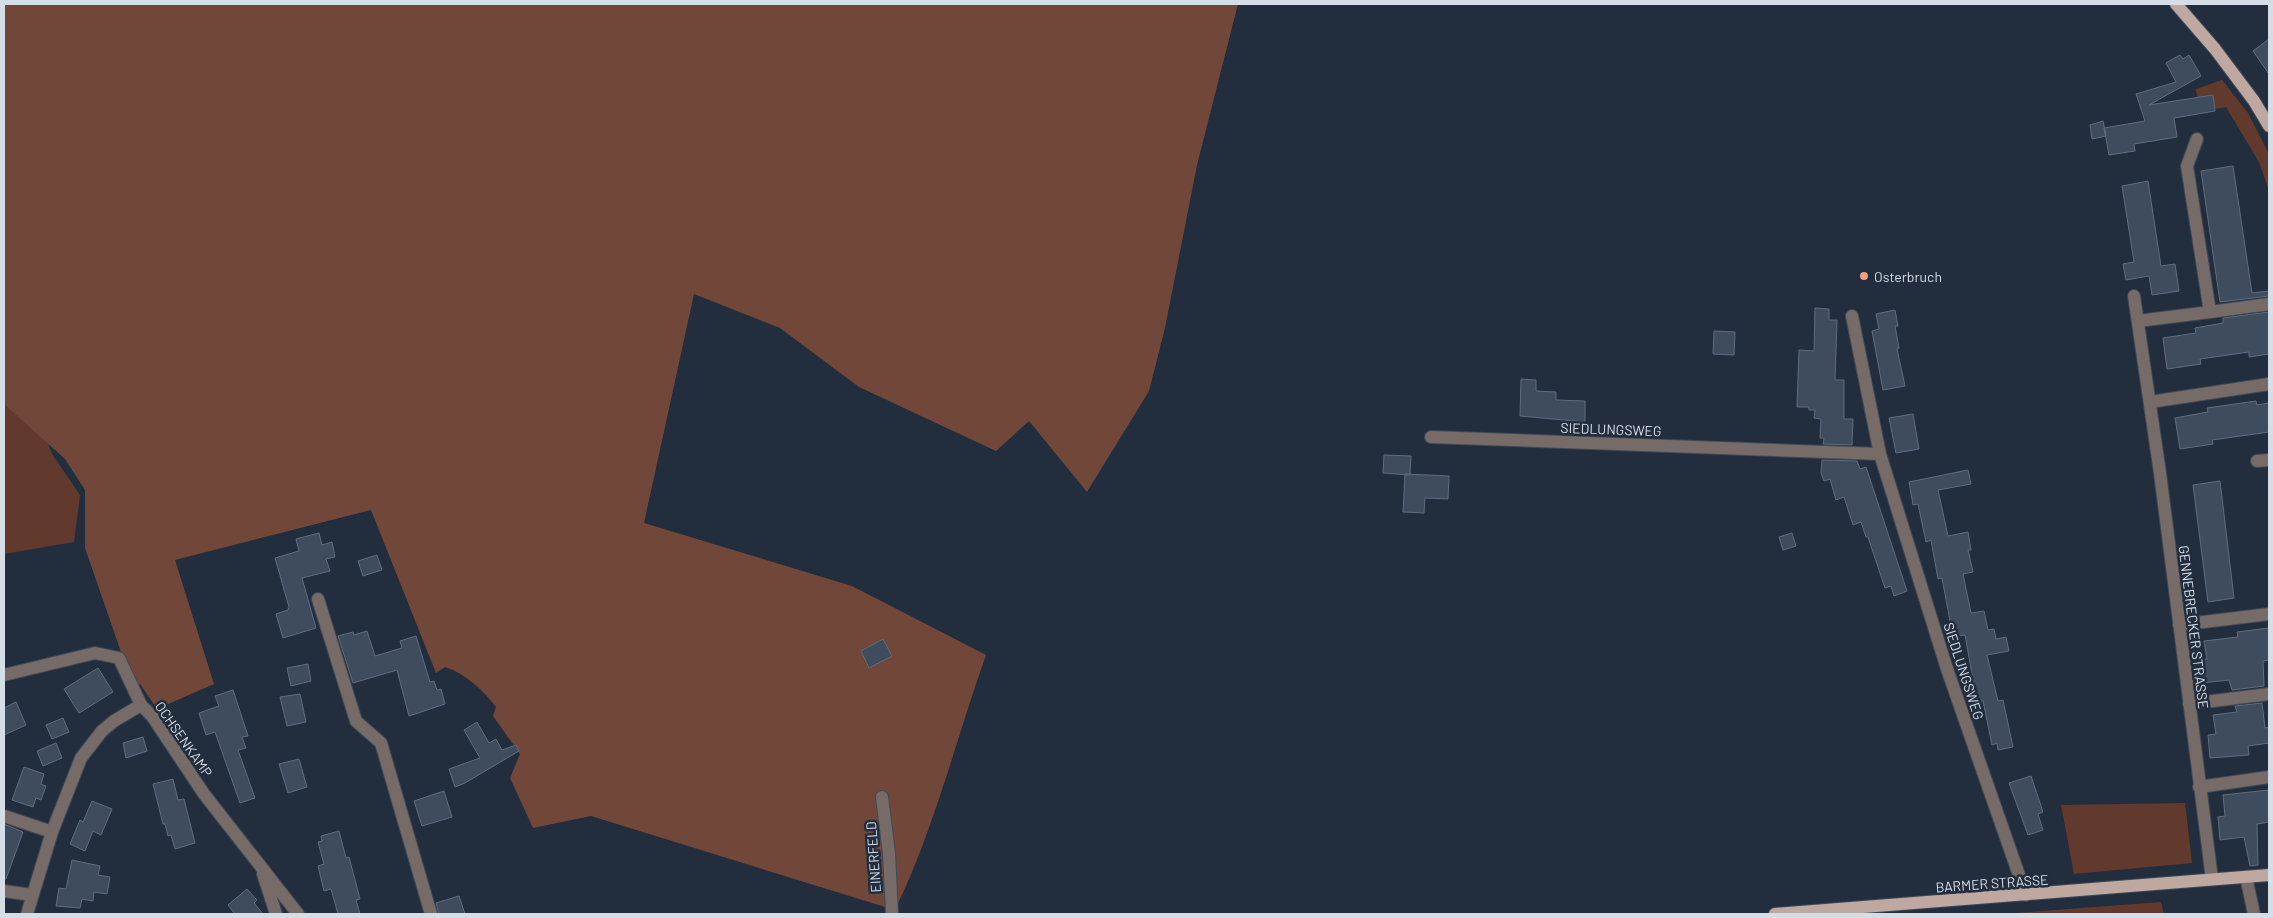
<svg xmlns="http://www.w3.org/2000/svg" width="2273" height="918" font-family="Barlow,sans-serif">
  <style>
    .green { fill: #623a2d }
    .forest { fill: #714739 }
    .building { fill: #3e4c5d; stroke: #5f6d7f }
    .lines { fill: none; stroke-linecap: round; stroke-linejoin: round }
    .minor-casing { stroke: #3f4a59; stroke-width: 14 }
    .major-casing { stroke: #3f4a59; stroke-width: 14 }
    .minor { stroke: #766b67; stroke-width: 12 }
    .major { stroke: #bea8a0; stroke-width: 12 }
    .poi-dot { fill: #f39f83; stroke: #222e3e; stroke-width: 2 }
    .labels { text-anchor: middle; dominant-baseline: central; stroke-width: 5; stroke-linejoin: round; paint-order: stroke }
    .poi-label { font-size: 14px; fill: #d5dde7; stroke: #222e3e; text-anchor: start }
    .street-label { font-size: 14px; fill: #d5dde7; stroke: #222e3e }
  </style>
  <rect width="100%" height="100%" fill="#222e3e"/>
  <path class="green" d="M 2222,80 L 2248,113 L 2269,154 L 2269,191 L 2259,162 L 2226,107 L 2215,109 L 2213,95 L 2197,98 L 2196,89 Z
    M 4,404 L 47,441 L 52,454 L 80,495 L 74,542 L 4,554 Z
    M 2185,803 L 2192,863 L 2074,874 L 2061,805 Z
    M 2161,902 L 2164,914 L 2003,914 Z"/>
  <path class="forest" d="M 4,4 L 1238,4 L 1197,165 L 1165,328 L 1149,391 L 1087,492 L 1029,421 L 996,451 L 859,387 L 780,328 L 694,294 L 644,523 L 852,586 L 986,655 C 956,739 934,830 895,910 L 591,816 L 533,828 L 510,778 L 520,754 L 493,716 L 496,707 C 483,690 466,674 445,667 L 436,673 L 371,510 L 175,560 L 214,684 L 157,709 L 140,684 L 137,685 L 121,652 L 85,548 L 85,490 L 65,459 L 4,404 Z"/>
  <path class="building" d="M 2269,39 L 2269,74 L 2253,51 Z
    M 2180,55 L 2183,59 L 2189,55 L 2201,76 L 2149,105 L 2213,95 L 2215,111 L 2174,118 L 2177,137 L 2134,144 L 2135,151 L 2109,155 L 2104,128 L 2145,121 L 2136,94 L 2176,82 L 2166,63 Z
    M 2103,121 L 2106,136 L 2092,139 L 2090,125 Z
    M 2233,166 L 2252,293 L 2269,291 L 2269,296 L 2220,302 L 2201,171 Z
    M 2148,181 L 2161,266 L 2175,264 L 2179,291 L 2152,295 L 2149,276 L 2126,280 L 2123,264 L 2134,262 L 2122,186 Z
    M 1815,308 L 1829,309 L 1829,320 L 1837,320 L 1835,380 L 1844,380 L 1844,419 L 1853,419 L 1852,445 L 1823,444 L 1824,438 L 1820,438 L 1821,419 L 1814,418 L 1815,410 L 1809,410 L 1809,407 L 1797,407 L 1799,350 L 1814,351 Z
    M 1895,310 L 1898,326 L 1895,326 L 1899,348 L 1897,349 L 1905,386 L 1883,390 L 1872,331 L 1879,329 L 1876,314 Z
    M 2269,312 L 2269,354 L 2249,357 L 2249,352 L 2200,359 L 2201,364 L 2167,369 L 2163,338 L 2196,333 L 2195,328 L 2223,323 L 2223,318 Z
    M 1714,331 L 1735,332 L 1734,355 L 1713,354 Z
    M 1521,379 L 1536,380 L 1536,391 L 1556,392 L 1556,400 L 1585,401 L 1585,422 L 1520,416 Z
    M 2256,401 L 2257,405 L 2269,403 L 2269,432 L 2212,440 L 2213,444 L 2180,449 L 2175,418 L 2208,412 L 2207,408 Z
    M 1913,414 L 1919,449 L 1896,453 L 1889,418 Z
    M 1384,455 L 1411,456 L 1410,475 L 1383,473 Z
    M 1822,460 L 1857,461 L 1860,469 L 1866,467 L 1907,591 L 1894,596 L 1891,586 L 1885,588 L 1868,537 L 1866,537 L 1861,522 L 1853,525 L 1844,497 L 1836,500 L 1830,479 L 1824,481 L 1821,473 Z
    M 1968,470 L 1971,484 L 1938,490 L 1948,536 L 1968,532 L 1971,550 L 1968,550 L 1973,572 L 1963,574 L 1971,613 L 1984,611 L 1988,630 L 1994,629 L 1996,639 L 2006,637 L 2009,651 L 1987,655 L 1998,701 L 2003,700 L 2013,747 L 1998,750 L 1997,743 L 1992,745 L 1983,701 L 1977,702 L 1965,635 L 1953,637 L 1942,578 L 1938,579 L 1931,540 L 1926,542 L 1918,504 L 1913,505 L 1909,482 Z
    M 1405,474 L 1449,476 L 1448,499 L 1425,498 L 1424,513 L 1403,512 Z
    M 2220,481 L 2234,598 L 2208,602 L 2193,485 Z
    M 319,533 L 322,545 L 332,542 L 335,557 L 326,559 L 330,571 L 302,578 L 316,628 L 283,638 L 276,614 L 288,610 L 289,607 L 275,558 L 299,551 L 296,539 Z
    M 1792,533 L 1796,546 L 1783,550 L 1779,537 Z
    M 377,555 L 382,570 L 363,576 L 358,561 Z
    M 2269,628 L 2269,660 L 2263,661 L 2264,686 L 2232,690 L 2229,680 L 2201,683 L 2199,660 L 2207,659 L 2204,641 L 2238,637 L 2237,632 Z
    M 367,631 L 375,656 L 402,648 L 400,641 L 416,636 L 430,682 L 434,681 L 437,690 L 441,689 L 445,704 L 409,716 L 397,670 L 353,683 L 338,636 L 353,632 L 354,635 Z
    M 883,639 L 892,656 L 869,668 L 861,651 Z
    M 308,664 L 311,681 L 291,686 L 287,668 Z
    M 98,668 L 113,692 L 79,713 L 64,689 Z
    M 233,690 L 248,736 L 242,737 L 246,748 L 238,750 L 255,798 L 240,803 L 215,732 L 206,735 L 199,713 L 219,706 L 215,696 Z
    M 300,694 L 306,722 L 287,726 L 280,697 Z
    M 16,702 L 26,725 L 4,735 L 4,708 Z
    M 2262,703 L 2265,728 L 2269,727 L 2269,743 L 2248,746 L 2249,755 L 2210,758 L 2208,735 L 2216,734 L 2213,715 L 2237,712 L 2235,706 Z
    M 63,718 L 69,732 L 52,739 L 46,725 Z
    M 477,722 L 489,743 L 496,739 L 502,750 L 516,745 L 519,751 L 465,783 L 455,787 L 449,769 L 480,758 L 464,730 Z
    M 143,737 L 147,751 L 126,758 L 123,743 Z
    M 56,743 L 62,758 L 43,766 L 37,751 Z
    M 299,759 L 307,787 L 288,793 L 279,764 Z
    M 24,767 L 44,774 L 41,784 L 46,786 L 41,800 L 36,798 L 33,807 L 12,800 Z
    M 2031,776 L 2043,812 L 2038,814 L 2043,830 L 2028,835 L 2009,783 Z
    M 173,779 L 178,800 L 184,799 L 195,843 L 175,849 L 171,835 L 168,836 L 165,824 L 163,824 L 153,784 Z
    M 2269,790 L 2269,822 L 2257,824 L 2258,865 L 2250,866 L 2244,837 L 2220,840 L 2218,817 L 2225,816 L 2223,795 Z
    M 444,791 L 452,817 L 422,826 L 414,801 Z
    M 92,801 L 112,809 L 101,835 L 93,831 L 85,851 L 70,844 L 80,820 L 83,822 Z
    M 4,824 L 23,832 L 6,879 L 4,879 Z
    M 339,831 L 346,858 L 349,857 L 360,899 L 356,900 L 360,914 L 338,914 L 331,889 L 324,891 L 318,866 L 324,864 L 318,842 L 322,841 L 321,836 Z
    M 72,860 L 100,866 L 98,875 L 110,877 L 107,894 L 94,892 L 93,901 L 82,899 L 80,908 L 56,906 L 59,888 L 66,889 Z
    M 247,889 L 257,900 L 254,903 L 263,914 L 235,914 L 228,905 Z
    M 459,896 L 465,914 L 439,914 L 436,903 Z"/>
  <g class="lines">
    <g class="minor-casing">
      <path id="minor" d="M 2134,296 L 2160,473 L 2212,879
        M 2210,312 L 2269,304
        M 1852,316 L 1880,454 L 1947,669 L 2026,895
        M 2138,321 L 2210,312 L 2187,166 L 2197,139
        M 2150,402 L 2269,384
        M 1431,437 L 1880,454
        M 2257,461 L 2269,460
        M 318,599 L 356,721 L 381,743 L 431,914
        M 2179,625 L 2269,614
        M 4,675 L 95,653 L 119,658 L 141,705 L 152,716 L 204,794 L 298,914
        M 2189,704 L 2269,694
        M 2199,787 L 2269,777
        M 882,797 L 889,853 L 892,914
        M 4,816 L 52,832
        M 263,874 L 276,914
        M 2246,877 L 2254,914
        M 4,891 L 32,895
        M 27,914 L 52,832 L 81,758 L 102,731 L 114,721 L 141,705"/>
    </g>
    <g class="major-casing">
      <path id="major" d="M 2176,4 L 2215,49 L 2254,101 L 2269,126
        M 1775,914 L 2269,875"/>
    </g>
    <use href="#minor" class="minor"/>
    <use href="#major" class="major"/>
  </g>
  <circle class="poi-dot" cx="1864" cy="276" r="5"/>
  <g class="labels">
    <g class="poi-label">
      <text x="1874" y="276">Osterbruch</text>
    </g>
    <g class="street-label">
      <text transform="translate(1611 429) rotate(2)">SIEDLUNGSWEG</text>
      <text transform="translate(2194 627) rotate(83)">GENNEBRECKER STRASSE</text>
      <text transform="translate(1964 671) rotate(72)">SIEDLUNGSWEG</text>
      <text transform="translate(184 739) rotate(55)">OCHSENKAMP</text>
      <text transform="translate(873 857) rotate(-94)">EINERFELD</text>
      <text transform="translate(1992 883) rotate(-4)">BARMER STRASSE</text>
    </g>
  </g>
  <rect width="2273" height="918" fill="none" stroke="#d5dde7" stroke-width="10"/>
</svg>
